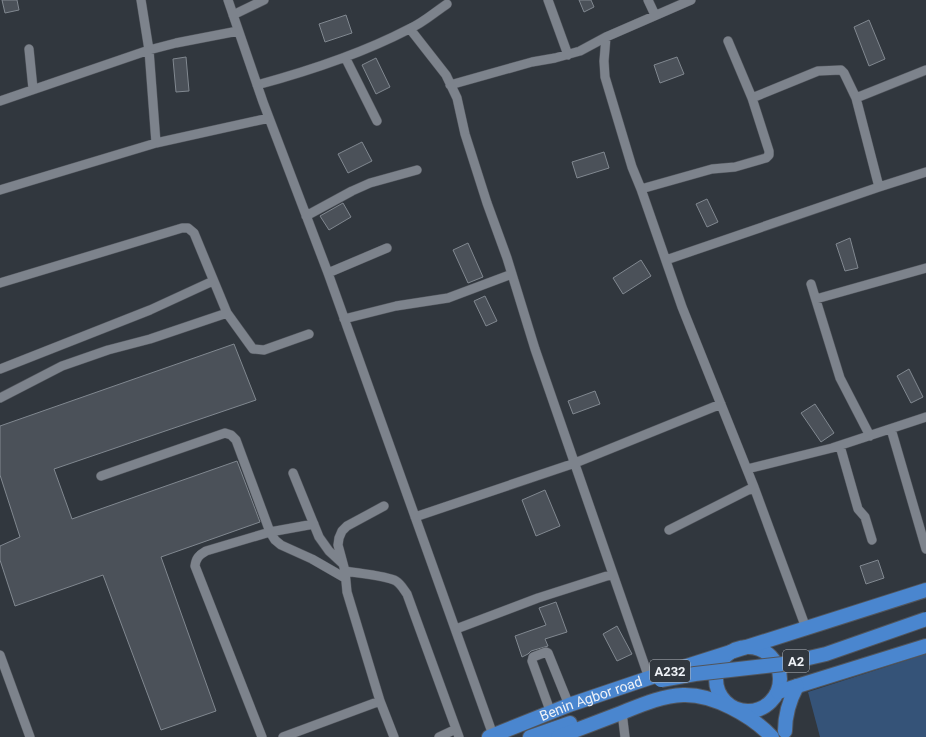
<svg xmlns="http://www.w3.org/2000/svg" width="926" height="737" font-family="Roboto,sans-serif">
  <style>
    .green { fill: #355378 }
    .building { fill: #4b5159; stroke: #818890 }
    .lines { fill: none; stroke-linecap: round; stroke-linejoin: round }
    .minor-casing { stroke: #51555c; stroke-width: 10 }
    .highway-casing { stroke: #51555c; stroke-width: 16 }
    .minor { stroke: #7d838c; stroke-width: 9 }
    .highway { stroke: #4a86cf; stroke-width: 14 }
    .highway-bridge-casing { stroke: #51555c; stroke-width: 16; stroke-linecap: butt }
    .highway-bridge { stroke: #4a86cf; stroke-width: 14 }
    .labels { text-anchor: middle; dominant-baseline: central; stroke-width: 4; stroke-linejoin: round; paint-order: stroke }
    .shield { fill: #31373e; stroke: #b6bac0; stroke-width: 1 }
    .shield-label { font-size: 13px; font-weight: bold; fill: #eff2f7 }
    .street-label { font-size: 14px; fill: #eff2f7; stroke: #31373e }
  </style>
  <rect width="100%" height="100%" fill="#31373e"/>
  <path class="green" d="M 926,654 L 926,737 L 820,737 L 808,692 Z"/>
  <path class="building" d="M 2,0 L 17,0 L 19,10 L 5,13 Z
    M 579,0 L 591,0 L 594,7 L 584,12 Z
    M 346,15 L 352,33 L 325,42 L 319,24 Z
    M 869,20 L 885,59 L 869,66 L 854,27 Z
    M 186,57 L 189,91 L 176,92 L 173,59 Z
    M 677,57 L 684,74 L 660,83 L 654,65 Z
    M 376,58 L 390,87 L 376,94 L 362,65 Z
    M 362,142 L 372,161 L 348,173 L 338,154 Z
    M 604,152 L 609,168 L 577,178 L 572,162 Z
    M 707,199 L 718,222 L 707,227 L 696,204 Z
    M 343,203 L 351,217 L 329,230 L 320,216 Z
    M 850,238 L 858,268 L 845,271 L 836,244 Z
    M 468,243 L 483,277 L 468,283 L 453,250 Z
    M 641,260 L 651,276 L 623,294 L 613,278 Z
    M 485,296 L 497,321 L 486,326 L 474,301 Z
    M 234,344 L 256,400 L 54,469 L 72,519 L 237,461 L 260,522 L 161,557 L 216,711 L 161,730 L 103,575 L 15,606 L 0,560 L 0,546 L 20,537 L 0,475 L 0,426 Z
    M 909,369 L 923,397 L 911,403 L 897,376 Z
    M 595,391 L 600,404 L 573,414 L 568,401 Z
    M 815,404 L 834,433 L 821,442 L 801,413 Z
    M 545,490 L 560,526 L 536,536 L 522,500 Z
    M 878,560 L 884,578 L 866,584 L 860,566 Z
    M 556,602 L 567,632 L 545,639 L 548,646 L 531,651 L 528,654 L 522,657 L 515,636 L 546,625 L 539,608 Z
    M 617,626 L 632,654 L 617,661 L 603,634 Z"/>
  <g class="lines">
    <g class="minor-casing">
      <path id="minor" d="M 141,0 L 149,50 L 156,143
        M 228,0 L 263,102 L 328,273 L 493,735
        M 548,0 L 568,55
        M 648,0 L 655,15
        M 233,15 L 264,0
        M 410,29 L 446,75 L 457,98 L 465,134 L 487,203 L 507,258 L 535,349 L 649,678
        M 606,37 L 604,61 L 605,77 L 632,167 L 641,189 L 682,307 L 754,487 L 806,628
        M 29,49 L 33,89
        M 345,57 L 377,121
        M 257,85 C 309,71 361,54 409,29 C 423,23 435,12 447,4
        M 450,85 L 532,62 L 555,58 L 580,51 L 606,37 L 691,0
        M 752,98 L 818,71 L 841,70 L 844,73 L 856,98 L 926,70
        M 856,98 L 879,187
        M 0,101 L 149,50 L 176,43 L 238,31
        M 641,189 L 712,169 L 735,167 L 766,158 L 769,155 L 769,151 L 752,98 L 728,41
        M 0,190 L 156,143 L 269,118
        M 306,216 L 352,191 L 370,183 L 417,170
        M 666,260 L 879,187 L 926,172
        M 328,273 L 387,248
        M 0,283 L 182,228 L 188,228 L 194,233 L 227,313 L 253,349 L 264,350 L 309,334
        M 811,284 L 840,378 L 870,436
        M 816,299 L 926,268
        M 344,319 L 396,306 L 448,298 L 512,274
        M 0,369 L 150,310 L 213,281
        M 0,398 L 62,366 L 108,350 L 150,339 L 227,313
        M 891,429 L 926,549
        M 840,446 L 858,509 L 865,517 L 872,540
        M 747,469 L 832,448 L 926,417
        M 293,473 L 319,537 L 329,551 L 342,563
        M 101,476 L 225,433 L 231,435 L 236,440 L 270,532 L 275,540 L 281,545 L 312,559 L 345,578
        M 384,506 L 347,526 L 342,531 L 339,538 L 338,545 L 345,571 L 347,592 L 380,701 L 394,737
        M 415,517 L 575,463 L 721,404
        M 669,530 L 754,487
        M 345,571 C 356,573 388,576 396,581 C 401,584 404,590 407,594 L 459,737
        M 456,629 L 538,598 L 613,574
        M 0,655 L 30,737
        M 622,712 L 625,737
        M 551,713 L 532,661 L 533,657 L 546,652 L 548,653 L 569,705
        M 262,737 L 195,566 C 196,558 199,555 206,551 L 270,532 L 314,524
        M 283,737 L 380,701
        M 439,737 L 456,729"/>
    </g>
    <g class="highway-casing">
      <g id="highway">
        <circle cx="748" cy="679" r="32"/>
        <path d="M 778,692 L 926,646"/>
        <path d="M 785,731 C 785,715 789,701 797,686"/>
        <path id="s1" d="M 489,737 L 569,705 L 649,678 L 926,590"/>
        <path d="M 530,737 L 570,723"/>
        <path d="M 558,737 C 579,729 600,721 621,713 C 641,705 661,696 683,695 C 713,694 751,715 772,737"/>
      </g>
    </g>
    <use href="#minor" class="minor"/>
    <use href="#highway" class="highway"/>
    <g class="highway-bridge-casing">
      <path id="highway-bridge" d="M 661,680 L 695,674 L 783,664 L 826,654 L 926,619"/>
    </g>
    <use href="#highway-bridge" class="highway-bridge"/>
  </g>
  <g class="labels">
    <g class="shield">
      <rect x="783" y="650" width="26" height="22" rx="3"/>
      <rect x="650" y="660" width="40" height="22" rx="3"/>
    </g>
    <g class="shield-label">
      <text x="796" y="661">A2</text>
      <text x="670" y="671">A232</text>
    </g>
    <g class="street-label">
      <text stroke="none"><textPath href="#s1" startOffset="109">Benin Agbor road</textPath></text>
    </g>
  </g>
</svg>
